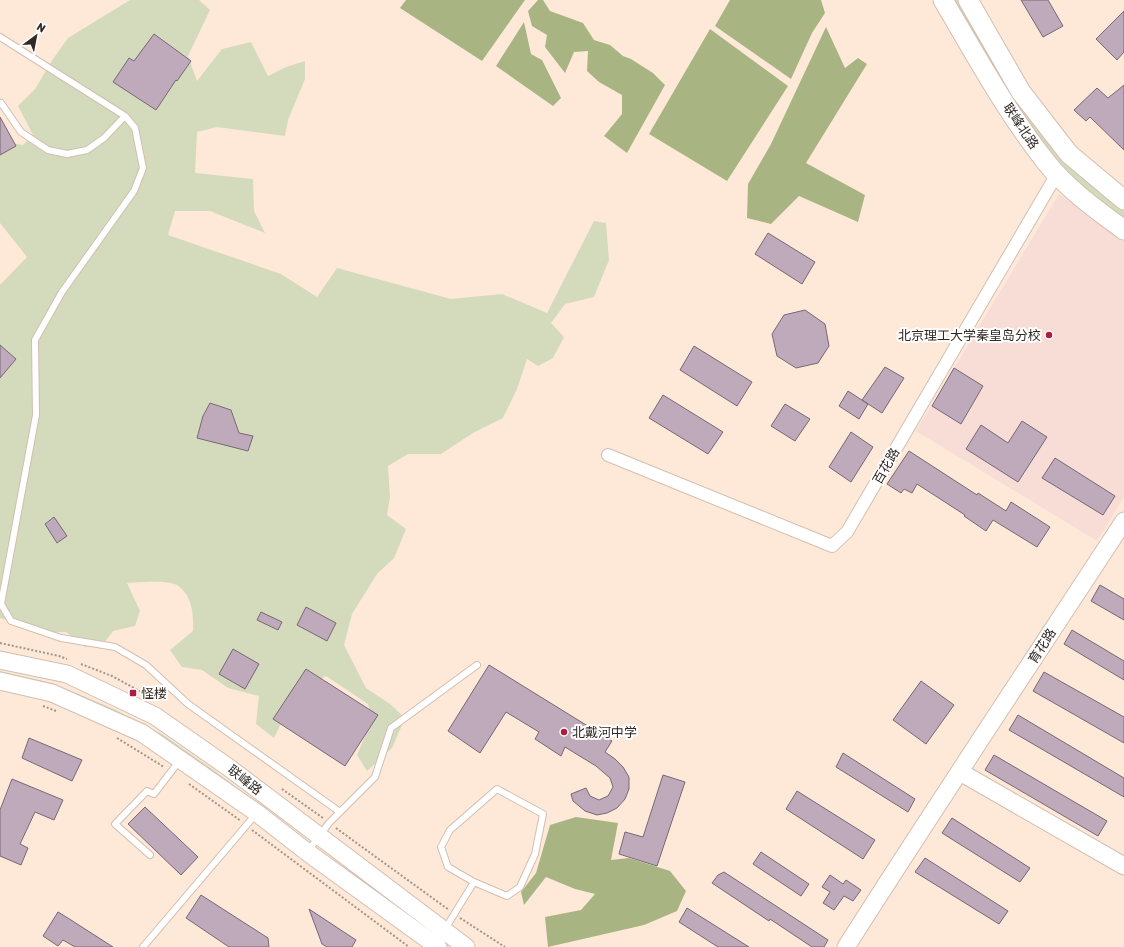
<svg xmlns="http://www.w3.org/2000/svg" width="1124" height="947" font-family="Rubik,'Noto Sans SC',sans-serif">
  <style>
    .education { fill: #f7ddd6 }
    .green { fill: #d3dbbc }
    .forest { fill: #a8b582 }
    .building { fill: #beaabb; stroke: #786775 }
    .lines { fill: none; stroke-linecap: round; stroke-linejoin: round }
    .lane-casing { stroke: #d3beaf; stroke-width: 8 }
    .street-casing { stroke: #d3beaf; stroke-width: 14 }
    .secondary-casing { stroke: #d3beaf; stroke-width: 19 }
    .primary-casing { stroke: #d3beaf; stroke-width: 21 }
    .path { stroke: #a39489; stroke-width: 2; stroke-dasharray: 2 2; stroke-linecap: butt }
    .lane { stroke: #fff; stroke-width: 6 }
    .street { stroke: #fff; stroke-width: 12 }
    .secondary { stroke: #fff; stroke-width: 17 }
    .primary { stroke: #fff; stroke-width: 19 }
    .poi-dot { fill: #af1c41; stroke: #fff; stroke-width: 1.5 }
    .labels { text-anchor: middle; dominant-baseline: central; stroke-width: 4; stroke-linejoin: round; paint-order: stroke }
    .street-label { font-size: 13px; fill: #302823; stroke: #fff }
    .poi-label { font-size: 13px; fill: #302823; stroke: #fff; text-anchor: start }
  </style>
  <rect width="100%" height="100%" fill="#fee9d9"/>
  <path class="education" d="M 1059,194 L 1124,240 L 1124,497 L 1097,541 L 916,431 Z"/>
  <path class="green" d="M 130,0 L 199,0 L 210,10 L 188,56 L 197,81 L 222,49 L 251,42 L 268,76 L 286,67 L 305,61 L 305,79 L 288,120 L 285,136 L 217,127 L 197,132 L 195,173 L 253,179 L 254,211 L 265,233 L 210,211 L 175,211 L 168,235 L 281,274 L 317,297 L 337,268 L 451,299 L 502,294 L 547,313 L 594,221 L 606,223 L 609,260 L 594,297 L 565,304 L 551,323 L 564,337 L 553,358 L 538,366 L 527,359 L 517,389 L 503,418 L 473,433 L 441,454 L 408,454 L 388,466 L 390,497 L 387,515 L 406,529 L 394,558 L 377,574 L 352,614 L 344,645 L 366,688 L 390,704 L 405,718 L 392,748 L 367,771 L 357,755 L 372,720 L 368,704 L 326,676 L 315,682 L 285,715 L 274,738 L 256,724 L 259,696 L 228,688 L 202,670 L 182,667 L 170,650 L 193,631 C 194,614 192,595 177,585 C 168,580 138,582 127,583 L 140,611 L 135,626 L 113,631 L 101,647 L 85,647 L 66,632 L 48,632 L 0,618 L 0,285 L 27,257 L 0,223 L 0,141 L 23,145 L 33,135 L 18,106 L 35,89 L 53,59 L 68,38 Z
    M 949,0 L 960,0 L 1070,164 L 1115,205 L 1124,211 L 1124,221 L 1066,174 L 1033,133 Z
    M 0,671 L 52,683 L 114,709 L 162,734 L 215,771 L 303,838 L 159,739 L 0,677 Z"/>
  <path class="forest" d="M 406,0 L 525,0 L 482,61 L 400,8 Z
    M 538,0 L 543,0 L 550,11 L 583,23 L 594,40 L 610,45 L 623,56 L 631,59 L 653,73 L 665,85 L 627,153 L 604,136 L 622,114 L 622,95 L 599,82 L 587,71 L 588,51 L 574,52 L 565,73 L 545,47 L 547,35 L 532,26 L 528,11 Z
    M 730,0 L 821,0 L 825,13 L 812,33 L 791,79 L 715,26 Z
    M 524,22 L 531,54 L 542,60 L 561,98 L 553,106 L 496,66 Z
    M 826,27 L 845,68 L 858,58 L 867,64 L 806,163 L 865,195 L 858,222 L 799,196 L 771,224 L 747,218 L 748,184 L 771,144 Z
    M 710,29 L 788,86 L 727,181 L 649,134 Z
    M 576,817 L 618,823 L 611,860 L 629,858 L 670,871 L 686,891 L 677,911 L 644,925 L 548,947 L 545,917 L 581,910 L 595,894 L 575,889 L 546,877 L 524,905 L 521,892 L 536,873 L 550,825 Z"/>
  <path class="building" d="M 1021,0 L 1048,0 L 1063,26 L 1043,37 Z
    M 1124,11 L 1124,52 L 1117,60 L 1096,39 Z
    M 154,34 L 191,61 L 177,81 L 176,80 L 156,110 L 113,82 L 129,58 L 134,61 Z
    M 1124,85 L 1124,150 L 1090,117 L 1086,121 L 1074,110 L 1097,88 L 1108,98 Z
    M 0,117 L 16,146 L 0,155 Z
    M 768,233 L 815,262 L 802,284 L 755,254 Z
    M 805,310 L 825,324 L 829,346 L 818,363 L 796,368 L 777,356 L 772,334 L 784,315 Z
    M 0,345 L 16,359 L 0,378 Z
    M 694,346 L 752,382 L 737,406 L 680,370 Z
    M 885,367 L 904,378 L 882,413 L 862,400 Z
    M 954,368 L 983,386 L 961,424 L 932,406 Z
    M 848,391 L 868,404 L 859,419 L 839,406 Z
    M 663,395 L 723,432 L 708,454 L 649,418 Z
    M 210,403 L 231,410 L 239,433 L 253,436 L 248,451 L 197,438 L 203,416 Z
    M 785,404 L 810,419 L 795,441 L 771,426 Z
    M 1022,421 L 1047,437 L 1018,482 L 966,449 L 981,425 L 1008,443 Z
    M 851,432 L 873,447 L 851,482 L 829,467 Z
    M 909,451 L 977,495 L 978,493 L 1006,511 L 1011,502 L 1050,527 L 1037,547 L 993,520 L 986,531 L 964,516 L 965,515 L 917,484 L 912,493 L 904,489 L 901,493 L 887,484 Z
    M 1055,458 L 1115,496 L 1103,515 L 1042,478 Z
    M 54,517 L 67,536 L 57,543 L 45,524 Z
    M 1100,585 L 1124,599 L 1124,620 L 1091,601 Z
    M 306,607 L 336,623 L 327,641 L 297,625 Z
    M 261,612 L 282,622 L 278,630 L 257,620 Z
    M 1072,630 L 1124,661 L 1124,680 L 1064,644 Z
    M 233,649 L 259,664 L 245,689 L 219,674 Z
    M 489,665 L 612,741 L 605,752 L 615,759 L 623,767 L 629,777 L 629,789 L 625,799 L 617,808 L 607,813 L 597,815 L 585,811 L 573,801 L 571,794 L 586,788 L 590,796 L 599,800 L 608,796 L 613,787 L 610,778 L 596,766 L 565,747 L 561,756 L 535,739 L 539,732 L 506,712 L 480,753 L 448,731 Z
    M 306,669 L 378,715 L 345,766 L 273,719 Z
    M 1044,672 L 1124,717 L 1124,743 L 1033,691 Z
    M 921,681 L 954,705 L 926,744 L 893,720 Z
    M 1018,715 L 1124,778 L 1124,797 L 1009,730 Z
    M 29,738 L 82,760 L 72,781 L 22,758 Z
    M 843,753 L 915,799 L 908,812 L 836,767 Z
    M 994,755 L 1107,821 L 1098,836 L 985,770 Z
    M 663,775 L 685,782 L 657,866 L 619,854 L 625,832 L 643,837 Z
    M 12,779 L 63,800 L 54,820 L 35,812 L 20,844 L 28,848 L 21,865 L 0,856 L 0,810 Z
    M 797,791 L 875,840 L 863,859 L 786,809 Z
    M 145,807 L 198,857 L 181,875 L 128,824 Z
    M 952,818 L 1030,868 L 1020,882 L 942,833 Z
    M 761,852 L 809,884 L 801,896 L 753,864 Z
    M 925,858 L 1008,911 L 999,924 L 915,872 Z
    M 724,872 L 828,940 L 824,947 L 812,947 L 770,919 L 769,921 L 712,883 L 718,875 Z
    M 830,875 L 843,884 L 846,880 L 861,890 L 853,901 L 844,896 L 834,910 L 823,903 L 830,892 L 822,887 Z
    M 201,895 L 268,938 L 269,947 L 229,947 L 186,918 Z
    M 687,908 L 749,947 L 718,947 L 679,922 Z
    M 309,909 L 356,940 L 352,947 L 327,947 L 322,944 Z
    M 58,912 L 71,920 L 113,947 L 75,947 L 63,940 L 58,946 L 43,936 Z"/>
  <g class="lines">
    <g class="lane-casing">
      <path id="lane" d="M 0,37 L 125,116 L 135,128 L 143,168 L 134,191 L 62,292 L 35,340 L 36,415 L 1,604 L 11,621 L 61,638 L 115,647 L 146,665 L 188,704 L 340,812
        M 1,103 L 21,132 L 48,150 L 67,154 L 87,150 L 104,138 L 125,116
        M 308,851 L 329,823 L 375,777 L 391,728 L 477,665
        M 150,855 L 115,824 L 147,791 L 154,794 L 180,760
        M 445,929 L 474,882 L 448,867 L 441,847 L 450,830 L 497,789 L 543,814 L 535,854 L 520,887 L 507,896 L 474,882
        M 143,947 L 256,814"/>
    </g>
    <g class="street-casing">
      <path id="street" d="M 608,455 L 832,546 L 847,532 L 1057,174"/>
    </g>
    <g class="secondary-casing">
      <path id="secondary" d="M 0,660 L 67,674 L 155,716 L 228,767 L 466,947
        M 0,681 L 52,693 L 142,733 L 257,813 L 307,852 L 438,947
        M 960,772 L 1124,866
        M 846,947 C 937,804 1031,663 1124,521"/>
    </g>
    <g class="primary-casing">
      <path id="primary" d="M 943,0 C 975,54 1007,113 1046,162 C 1067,189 1097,210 1124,230
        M 968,0 L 1021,92 L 1069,154 L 1124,200"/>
    </g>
    <path class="path" d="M 0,643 L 59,656 L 67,659
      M 81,664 L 112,676 L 156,700
      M 43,706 L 56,711
      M 117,738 L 164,767
      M 189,784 L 241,821
      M 282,789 L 323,818
      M 336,828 L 449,910
      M 252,830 L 409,947
      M 460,918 L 505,947"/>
    <use href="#lane" class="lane"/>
    <use href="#street" class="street"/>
    <use href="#secondary" class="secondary"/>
    <use href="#primary" class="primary"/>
  </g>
  <g class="poi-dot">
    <circle cx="1049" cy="335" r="4"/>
    <rect x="129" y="689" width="8" height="8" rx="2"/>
    <circle cx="564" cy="732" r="4"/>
  </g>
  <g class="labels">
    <g class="street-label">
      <text transform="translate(1021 126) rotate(56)">联峰北路</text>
      <text transform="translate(886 466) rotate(-60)">百花路</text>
      <text transform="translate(1042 646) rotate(-57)">育花路</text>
      <text transform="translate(245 780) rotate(38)">联峰路</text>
    </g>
    <g class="poi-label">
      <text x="1041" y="335" text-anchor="end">北京理工大学秦皇岛分校</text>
      <text x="141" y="693">怪楼</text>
      <text x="572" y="732">北戴河中学</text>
    </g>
  </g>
  <g transform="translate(36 36) rotate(32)" stroke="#ffffff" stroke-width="3" paint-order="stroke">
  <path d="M0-3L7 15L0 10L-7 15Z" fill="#302823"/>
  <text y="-6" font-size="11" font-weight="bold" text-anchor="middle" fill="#302823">N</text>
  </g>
</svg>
